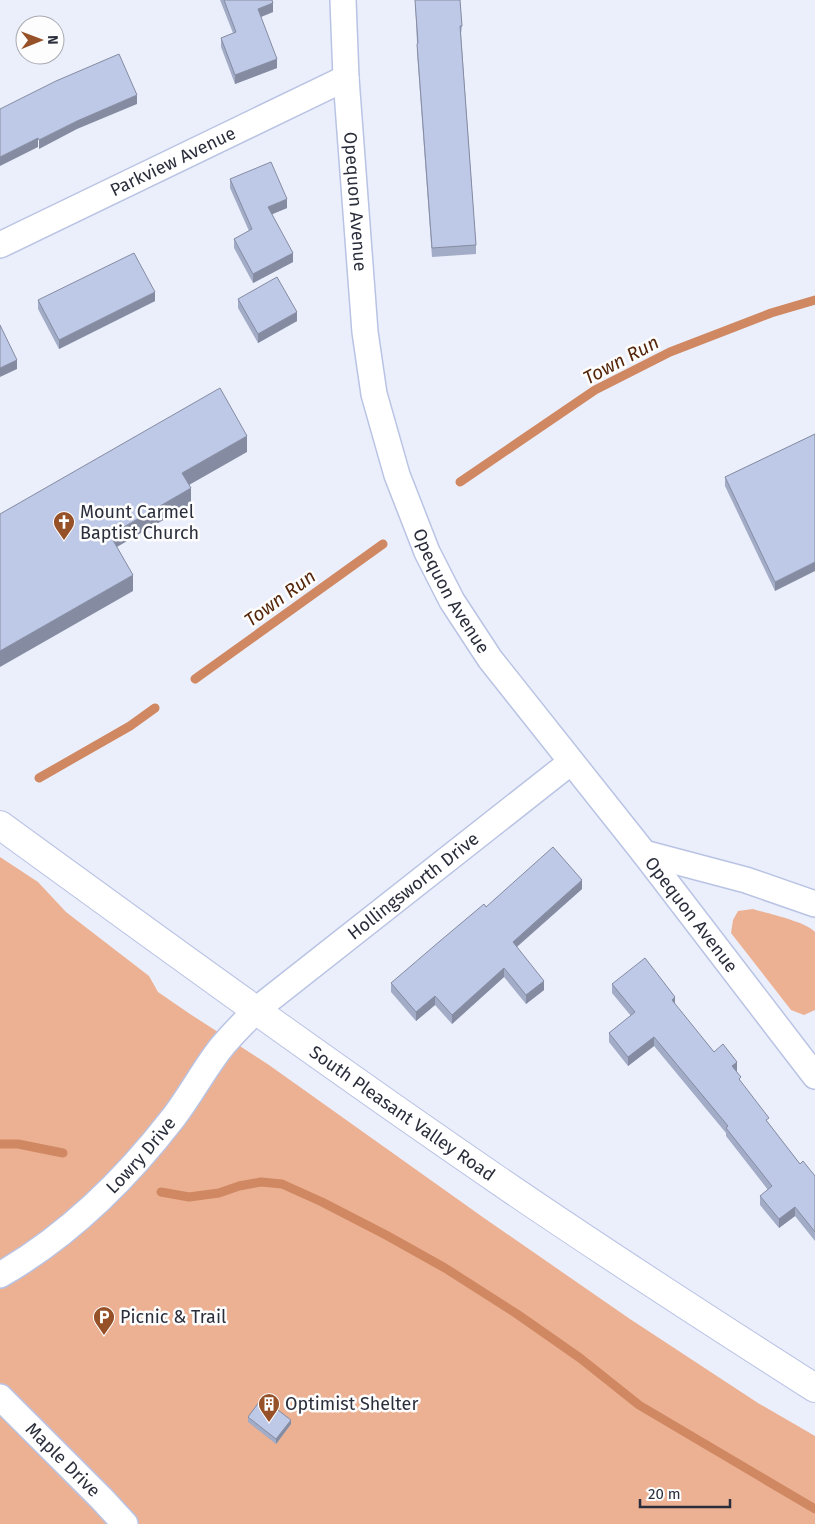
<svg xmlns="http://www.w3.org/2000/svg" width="815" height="1524" font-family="'Fira Sans',sans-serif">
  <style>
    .green { fill: #ecb193 }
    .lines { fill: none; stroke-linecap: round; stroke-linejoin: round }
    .stream { stroke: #d08862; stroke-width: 9 }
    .street-casing { stroke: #b9c3e3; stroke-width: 28 }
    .secondary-casing { stroke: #b9c3e3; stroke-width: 30 }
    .street { stroke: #fff; stroke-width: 25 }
    .secondary { stroke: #fff; stroke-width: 28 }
    .wall { fill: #a3acc7 }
    .shaded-wall { fill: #858ca2 }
    .building { fill: #bec8e7; stroke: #858ca2 }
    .labels { text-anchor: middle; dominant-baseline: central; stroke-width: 5; stroke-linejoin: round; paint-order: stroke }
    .street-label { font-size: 18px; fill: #2a2e3b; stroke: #fdfdfd }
    .poi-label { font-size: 18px; fill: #2a2e3b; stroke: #fdfdfd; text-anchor: start }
    .water-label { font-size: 19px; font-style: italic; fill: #552609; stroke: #fdfdfd }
  </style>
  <rect width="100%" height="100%" fill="#ebeffc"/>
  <path class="green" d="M 0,857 L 38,882 L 66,912 L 149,976 L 158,992 L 190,1014 L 269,1065 L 484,1218 L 630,1319 L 758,1403 L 815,1436 L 815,1524 L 0,1524 Z
    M 753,909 C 766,913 807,922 815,932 L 815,1010 L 804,1015 L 791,1010 L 731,933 L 733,920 L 738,911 Z"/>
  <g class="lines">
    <path class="stream" d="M 460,482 L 595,390 L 670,352 L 771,313 L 815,300
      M 195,679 L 383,544
      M 39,778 L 130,726 L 155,708
      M 0,1144 L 18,1144 L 63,1153
      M 161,1192 L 189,1197 L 219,1193 L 239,1186 L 261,1182 L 282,1184 L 322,1202 L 386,1235 L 445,1268 L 517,1314 L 580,1358 L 639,1405 L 815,1509"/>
    <g class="street-casing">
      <g id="street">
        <path id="s1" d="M 343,0 L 346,78 L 365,332 L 374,394 L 397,475 L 427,552 L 452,601 L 490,659 L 644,853 L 815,1076"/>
        <path id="s2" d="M 0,245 L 346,78"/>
        <path d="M 644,853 L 746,880 L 815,904"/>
        <path id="s3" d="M 0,1275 C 68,1236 125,1180 173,1118 C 190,1096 203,1071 220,1049 C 231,1035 244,1023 256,1010 L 571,762"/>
        <path id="s4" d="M 0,1397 L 102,1499 L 125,1524"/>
      </g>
    </g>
    <g class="secondary-casing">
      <g id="secondary">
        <path id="s5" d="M 0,825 C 169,948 338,1071 511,1189 C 611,1257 713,1323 815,1388"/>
      </g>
    </g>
    <use href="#street" class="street"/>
    <use href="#secondary" class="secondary"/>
  </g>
  <path class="wall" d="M 220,0 L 272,0 L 273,12 L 261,17 L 277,68 L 235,84 L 221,47 L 221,38 L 233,33 Z
    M 415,0 L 460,0 L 462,26 L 461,34 L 476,245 L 476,254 L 432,257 L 417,52 L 417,44 Z
    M 230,179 L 287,208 L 272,214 L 293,262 L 253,283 L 234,248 L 234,239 L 249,231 L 230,188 Z
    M 238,299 L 297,321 L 258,343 L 238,308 Z
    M 38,300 L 155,301 L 59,349 L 38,309 Z
    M 815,434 L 775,591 L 725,486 L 725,477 Z
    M 582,889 L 517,947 L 544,990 L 526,1004 L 504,977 L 452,1024 L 435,1005 L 416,1021 L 391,992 L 391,983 L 486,907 Z
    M 612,984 L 675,1005 L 714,1052 L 737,1071 L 737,1072 L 741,1083 L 769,1124 L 800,1164 L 815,1176 L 815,1241 L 795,1216 L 779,1228 L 760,1205 L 760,1196 L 768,1190 L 726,1136 L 726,1133 L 654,1046 L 628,1066 L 609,1042 L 609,1033 L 631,1016 L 612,993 Z
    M 248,1417 L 291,1424 L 276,1444 L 248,1422 Z"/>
  <path class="shaded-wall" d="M 273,3 L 273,12 L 258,18 L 258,9 Z
    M 277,59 L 277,68 L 235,84 L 235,75 Z
    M 137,95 L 137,104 L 77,129 L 39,149 L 39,140 L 77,121 Z
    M 38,138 L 38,147 L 0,166 L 0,157 Z
    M 287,199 L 287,208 L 268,216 L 268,207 Z
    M 293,253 L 293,262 L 253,283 L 253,274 Z
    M 155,292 L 155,301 L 59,349 L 59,340 Z
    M 297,312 L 297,321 L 258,343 L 258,334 Z
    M 17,360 L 17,369 L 0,377 L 0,368 Z
    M 247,436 L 247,452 L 182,489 L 182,473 Z
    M 191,488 L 191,504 L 110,551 L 110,535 Z
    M 815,562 L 815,571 L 775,591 L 775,582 Z
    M 133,575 L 133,591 L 0,667 L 0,651 Z
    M 582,880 L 582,889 L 513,950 L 513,942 Z
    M 504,968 L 504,977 L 452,1024 L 452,1015 Z
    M 544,981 L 544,990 L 526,1004 L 526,995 Z
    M 435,996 L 435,1005 L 416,1021 L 416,1012 Z
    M 675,997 L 675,1006 L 672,1000 Z
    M 654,1037 L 654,1046 L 628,1066 L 628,1057 Z
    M 737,1062 L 737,1071 L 732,1075 L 732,1066 Z
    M 795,1207 L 795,1216 L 779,1228 L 779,1219 Z
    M 291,1420 L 291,1424 L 276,1444 L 276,1439 Z"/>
  <path class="building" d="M 224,0 L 272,0 L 273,3 L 258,9 L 277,59 L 235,75 L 221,38 L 236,32 Z
    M 415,0 L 460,0 L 462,26 L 460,26 L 476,245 L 432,248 L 417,44 L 418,43 Z
    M 119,54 L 137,95 L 77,121 L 39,140 L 38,138 L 0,157 L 0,109 L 56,81 Z
    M 271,162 L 287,199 L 268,207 L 293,253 L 253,274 L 234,239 L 252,229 L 230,179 Z
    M 134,253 L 155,292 L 59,340 L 38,300 Z
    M 277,277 L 297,312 L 258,334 L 238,299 Z
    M 0,325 L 17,360 L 0,368 Z
    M 220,388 L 247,436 L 182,473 L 191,488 L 110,535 L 133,575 L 0,651 L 0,514 Z
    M 815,434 L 815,562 L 775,582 L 725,477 Z
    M 553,847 L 582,880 L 513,942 L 544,981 L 526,995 L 504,968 L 452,1015 L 435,996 L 416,1012 L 391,983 L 440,941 L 484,904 L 486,907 Z
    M 645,958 L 675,997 L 672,1000 L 714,1052 L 723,1044 L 737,1062 L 732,1066 L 741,1077 L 739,1079 L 769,1118 L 766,1120 L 800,1164 L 803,1161 L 815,1176 L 815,1232 L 795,1207 L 779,1219 L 760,1196 L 772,1186 L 726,1128 L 728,1126 L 654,1037 L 628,1057 L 609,1033 L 635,1012 L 612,984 Z
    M 262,1398 L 291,1420 L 276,1439 L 248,1417 Z"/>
  <defs>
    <g id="church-pin" transform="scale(1.125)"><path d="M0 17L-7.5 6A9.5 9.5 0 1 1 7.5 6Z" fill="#975128" stroke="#fdfdfd"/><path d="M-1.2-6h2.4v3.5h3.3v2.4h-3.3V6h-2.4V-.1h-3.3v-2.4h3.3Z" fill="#fff"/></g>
    <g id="parking-pin" transform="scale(1.125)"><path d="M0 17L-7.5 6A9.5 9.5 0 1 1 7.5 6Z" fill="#975128" stroke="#fdfdfd"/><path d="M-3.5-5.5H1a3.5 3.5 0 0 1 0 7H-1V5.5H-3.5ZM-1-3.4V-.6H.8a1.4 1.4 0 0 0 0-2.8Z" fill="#fff"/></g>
    <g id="building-pin" transform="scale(1.125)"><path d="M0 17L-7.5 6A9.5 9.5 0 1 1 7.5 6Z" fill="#975128" stroke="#fdfdfd"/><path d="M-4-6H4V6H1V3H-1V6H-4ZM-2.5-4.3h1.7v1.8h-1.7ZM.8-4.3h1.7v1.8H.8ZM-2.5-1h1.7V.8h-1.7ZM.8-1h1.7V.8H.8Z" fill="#fff"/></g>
  </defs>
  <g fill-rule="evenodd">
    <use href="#church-pin" x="64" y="522"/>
    <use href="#parking-pin" x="104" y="1317"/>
    <use href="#building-pin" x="269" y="1404"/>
  </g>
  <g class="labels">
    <g class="street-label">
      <text stroke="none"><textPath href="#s2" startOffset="192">Parkview Avenue</textPath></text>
      <text stroke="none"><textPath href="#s1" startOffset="202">Opequon Avenue</textPath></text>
      <text stroke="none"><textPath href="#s1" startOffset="608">Opequon Avenue</textPath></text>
      <text stroke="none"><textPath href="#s3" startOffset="572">Hollingsworth Drive</textPath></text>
      <text stroke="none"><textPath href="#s1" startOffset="1012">Opequon Avenue</textPath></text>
      <text stroke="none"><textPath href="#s5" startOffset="495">South Pleasant Valley Road</textPath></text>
      <text stroke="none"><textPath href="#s3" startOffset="186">Lowry Drive</textPath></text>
      <text stroke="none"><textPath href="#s4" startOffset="89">Maple Drive</textPath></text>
    </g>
    <g class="poi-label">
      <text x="80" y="512">Mount Carmel<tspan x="80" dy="21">Baptist Church</tspan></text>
      <text x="120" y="1317">Picnic &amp; Trail</text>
      <text x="285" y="1404">Optimist Shelter</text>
    </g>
    <g class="water-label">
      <text transform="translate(621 360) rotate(-28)">Town Run</text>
      <text transform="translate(280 598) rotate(-36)">Town Run</text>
    </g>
  </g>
  <g transform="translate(40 40) rotate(89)"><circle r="24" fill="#fdfdfd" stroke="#a9aaaf"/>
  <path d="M0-4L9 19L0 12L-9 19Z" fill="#975128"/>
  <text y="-8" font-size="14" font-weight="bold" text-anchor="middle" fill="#2a2e3b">N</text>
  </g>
  <path d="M640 1499v8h90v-8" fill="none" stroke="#2a2e3b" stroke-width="2.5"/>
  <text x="648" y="1499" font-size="15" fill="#2a2e3b" stroke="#fdfdfd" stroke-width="4" paint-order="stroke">20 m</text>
</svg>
